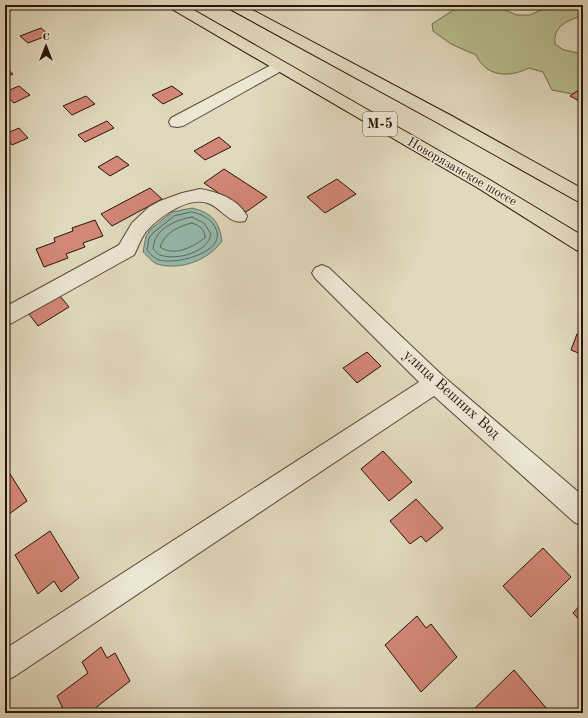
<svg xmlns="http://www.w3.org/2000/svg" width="588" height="718" font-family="'Old Standard TT',serif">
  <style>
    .green { fill: #b7be8e; stroke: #70684a }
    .water { fill: #95baad; stroke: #69776a }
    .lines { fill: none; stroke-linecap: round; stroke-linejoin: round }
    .shore { stroke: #5e665a; stroke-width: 1 }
    .building { fill: #d38777; stroke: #281206 }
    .minor-casing { stroke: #564434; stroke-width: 2 }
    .highway-casing { stroke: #281206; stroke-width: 2 }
    .minor { fill: #ece6d4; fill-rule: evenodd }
    .highway { fill: #e1d9bd; fill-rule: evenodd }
    .labels { text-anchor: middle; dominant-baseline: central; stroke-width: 3; stroke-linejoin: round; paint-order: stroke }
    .far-street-label { font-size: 13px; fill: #281206; stroke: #ece6d4 }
    .shield { fill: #ece6d4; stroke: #635244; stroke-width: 1 }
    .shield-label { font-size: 14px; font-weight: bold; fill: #281206 }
    .street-label { font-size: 15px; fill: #281206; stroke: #ece6d4 }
  </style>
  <rect width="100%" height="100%" fill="#e1d9bd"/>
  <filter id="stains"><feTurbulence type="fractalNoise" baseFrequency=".005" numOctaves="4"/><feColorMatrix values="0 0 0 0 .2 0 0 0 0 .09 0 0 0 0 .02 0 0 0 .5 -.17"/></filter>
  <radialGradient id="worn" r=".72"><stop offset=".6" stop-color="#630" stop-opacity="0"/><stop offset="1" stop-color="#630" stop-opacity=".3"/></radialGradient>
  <path class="green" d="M 461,5 L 493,5 L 517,15 L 530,15 L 547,7 L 548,5 L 583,5 L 583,15 C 568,21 553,25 555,44 L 564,50 L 583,54 L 583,96 L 552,90 L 543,72 L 529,68 C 509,78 486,77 476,55 L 451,44 L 433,31 L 432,24 Z"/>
  <path class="water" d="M 192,208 C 212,213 219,221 222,241 C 209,260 180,271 157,264 C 152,262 147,255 143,252 L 146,236 L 151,229 L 172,212 Z"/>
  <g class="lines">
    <path class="shore" d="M 192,212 C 201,214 210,218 215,227 C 229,252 176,265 159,260 C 154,258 150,254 147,250 L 149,238 L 154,232 L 174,216 Z
      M 192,217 L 204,223 L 211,234 C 208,252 177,261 160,255 C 158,254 155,251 153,249 C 154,229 175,220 192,217 Z
      M 192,223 C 200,226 205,229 205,238 C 192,247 175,257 160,247 C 164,233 179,226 192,223 Z"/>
  </g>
  <path class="building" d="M 41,28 L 49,35 L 28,43 L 20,36 Z
    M 5,67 L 13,74 L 5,77 Z
    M 19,86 L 30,95 L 14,103 L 5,95 L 5,92 Z
    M 172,86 L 183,94 L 163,104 L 152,95 Z
    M 583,87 L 583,103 L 570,96 Z
    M 86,96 L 95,104 L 72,115 L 63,106 Z
    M 107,121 L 114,128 L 85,142 L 78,135 Z
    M 19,128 L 28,138 L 12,145 L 7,139 L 5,140 L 5,134 Z
    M 219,137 L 231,147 L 205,160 L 194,151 Z
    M 117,156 L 129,165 L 110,176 L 98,167 Z
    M 224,169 L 267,197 L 246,212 L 204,183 Z
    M 337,179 L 356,194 L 325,213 L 307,197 Z
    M 150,188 L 162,199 L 112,226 L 101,214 Z
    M 95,220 L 103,236 L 83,243 L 85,247 L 66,254 L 68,258 L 44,267 L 36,249 L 55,242 L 54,238 L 73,231 L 72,228 Z
    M 60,296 L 69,307 L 38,326 L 29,314 Z
    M 577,334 L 583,337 L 583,355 L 571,350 Z
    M 367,352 L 381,366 L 357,383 L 343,368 Z
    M 383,451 L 412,482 L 389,501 L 361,469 Z
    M 7,469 L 27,501 L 5,517 L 5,471 Z
    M 416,499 L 443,528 L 426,542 L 421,536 L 410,544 L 390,521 Z
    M 50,531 L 79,578 L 61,592 L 54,581 L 38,594 L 15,555 Z
    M 543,548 L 571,577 L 531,617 L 503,586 Z
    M 583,602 L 583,624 L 573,613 Z
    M 417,616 L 426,628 L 431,624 L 457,657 L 421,692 L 385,645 Z
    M 101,647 L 107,658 L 115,653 L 130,681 L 89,713 L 65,713 L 57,696 L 88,673 L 82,662 Z
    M 514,670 L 547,709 L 542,713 L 470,713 Z"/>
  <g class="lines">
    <g class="minor-casing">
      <path id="minor" d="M 5,5 L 17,5 L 15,8 L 5,11 Z
        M 280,61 L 285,63 L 288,66 L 285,69 L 183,126 L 177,127 L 171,126 L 169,122 L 171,118 L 275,63 Z
        M 200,189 C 218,192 238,199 247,216 L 245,221 C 230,225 223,210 210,204 C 190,194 157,218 145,233 C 140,240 138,248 134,255 L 12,323 L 5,325 L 5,307 L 119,245 L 132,223 L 149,207 L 160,201 L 182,193 Z
        M 322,265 L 329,268 L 443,376 L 583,496 L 583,526 L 574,522 L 434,396 L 15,676 L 5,681 L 5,649 L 419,382 L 315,278 L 312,273 L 315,268 Z"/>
    </g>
    <g class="highway-casing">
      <path id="highway" d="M 168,5 L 185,5 L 490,180 L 583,236 L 583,252 L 576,250 L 478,188 L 170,8 Z
        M 226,5 L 243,5 L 450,115 L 583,189 L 583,203 L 577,201 L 438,123 L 228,8 Z"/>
    </g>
    <use href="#minor" class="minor"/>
    <use href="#highway" class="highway"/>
  </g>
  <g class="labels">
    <g class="far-street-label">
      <text transform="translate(462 172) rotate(30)">Новорязанское шоссе</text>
    </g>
    <rect class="shield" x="363" y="112" width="34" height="24" rx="3"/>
    <g class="shield-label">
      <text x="380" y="124">М-5</text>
    </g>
    <g class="street-label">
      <text transform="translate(451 395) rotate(42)">улица Вешних Вод</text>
    </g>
  </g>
  <rect width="588" height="718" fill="none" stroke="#e1d9bd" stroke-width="20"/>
  <rect x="6" y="6" width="576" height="706" fill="none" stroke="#281206" stroke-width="2"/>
  <rect x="10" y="10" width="568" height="698" fill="none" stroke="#281206"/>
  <g transform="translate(46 46)" stroke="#ece6d4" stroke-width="3" paint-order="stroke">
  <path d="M0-3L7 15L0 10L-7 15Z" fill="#281206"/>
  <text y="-6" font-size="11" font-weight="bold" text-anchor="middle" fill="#281206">С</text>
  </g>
  <rect width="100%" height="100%" filter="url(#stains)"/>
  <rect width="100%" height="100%" fill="url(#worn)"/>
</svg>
